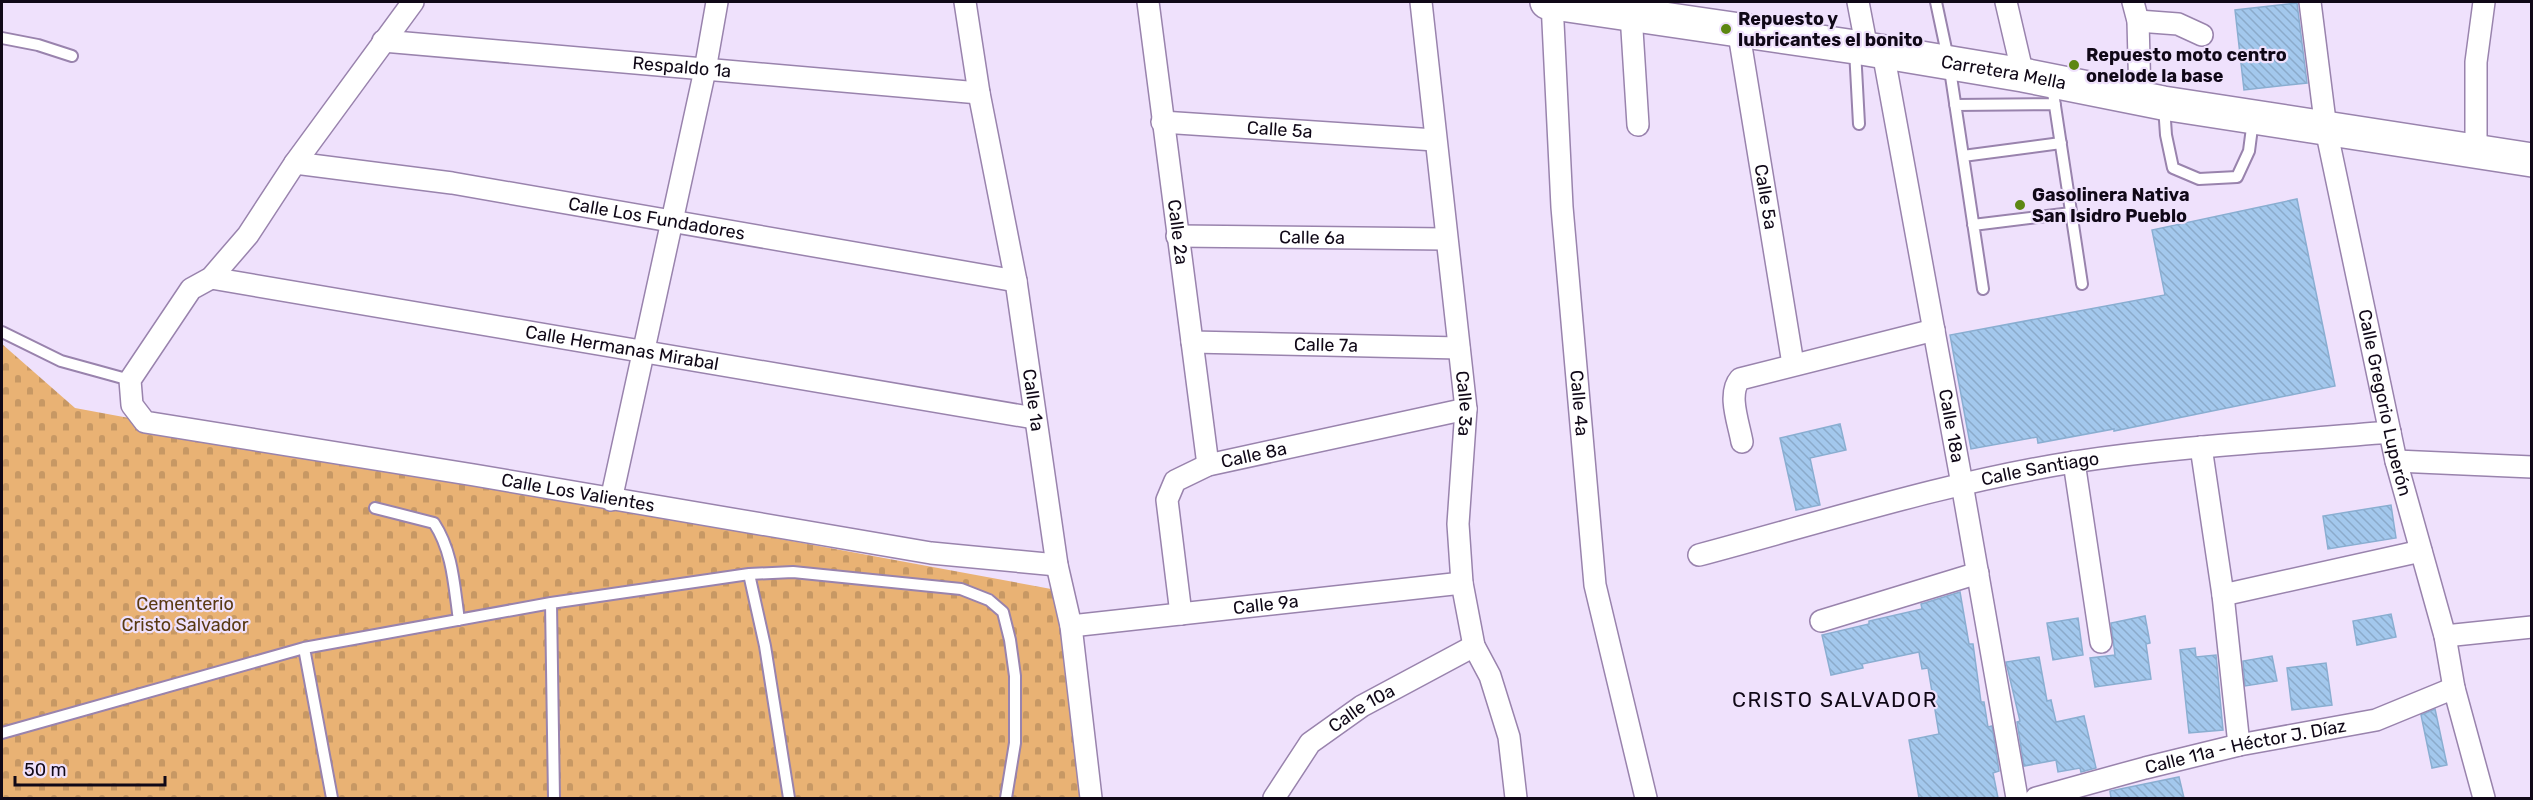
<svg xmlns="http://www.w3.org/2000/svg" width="2533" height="800" font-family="Rubik,sans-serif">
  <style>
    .cemetery { fill: url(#cemetery-stones) }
    .building { fill: url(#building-back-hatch); stroke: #8aaed1; stroke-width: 1.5 }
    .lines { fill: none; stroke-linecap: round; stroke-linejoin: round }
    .lane-casing { stroke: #9983ad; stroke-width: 14 }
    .street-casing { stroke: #9983ad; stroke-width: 24 }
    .primary-casing { stroke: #9983ad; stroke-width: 36 }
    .lane { stroke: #fff; stroke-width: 10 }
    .street { stroke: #fff; stroke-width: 21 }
    .primary { stroke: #fff; stroke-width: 33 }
    .poi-dot { fill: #5d8712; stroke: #efe1fc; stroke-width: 2 }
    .labels { text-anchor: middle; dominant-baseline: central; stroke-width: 4.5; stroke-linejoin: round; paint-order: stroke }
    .poi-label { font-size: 18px; font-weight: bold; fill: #100817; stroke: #efe1fc; text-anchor: start }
    .street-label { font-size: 18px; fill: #100817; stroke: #efe1fc }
    .park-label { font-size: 18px; fill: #583912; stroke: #efe1fc }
    .quarter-label { font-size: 21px; letter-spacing: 1.5px; fill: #100817; stroke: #efe1fc }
  </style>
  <defs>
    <pattern id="cemetery-stones" width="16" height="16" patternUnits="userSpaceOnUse" patternTransform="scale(1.5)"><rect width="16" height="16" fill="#e9b274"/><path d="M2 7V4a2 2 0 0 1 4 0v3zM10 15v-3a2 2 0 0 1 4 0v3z" fill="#c79864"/></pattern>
    <pattern id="building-back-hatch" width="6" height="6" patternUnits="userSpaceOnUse" patternTransform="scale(1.5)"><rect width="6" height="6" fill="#a3c8ed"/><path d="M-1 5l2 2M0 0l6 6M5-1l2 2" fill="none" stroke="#8baaca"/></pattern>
  </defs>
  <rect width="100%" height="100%" fill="#efe1fc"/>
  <path class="cemetery" d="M 2,344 L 75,408 L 1062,591 L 1088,798 L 2,798 Z"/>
  <path class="building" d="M 2297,3 L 2307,83 L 2244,90 L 2235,10 Z
    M 2297,199 L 2335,386 L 2114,431 L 2114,429 L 2038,443 L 2037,437 L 1971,449 L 1950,335 L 2165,295 L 2152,230 Z
    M 1840,424 L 1846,450 L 1810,458 L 1820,505 L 1796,510 L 1780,438 Z
    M 2391,505 L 2396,538 L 2328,549 L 2323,516 Z
    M 1960,592 L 1969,644 L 1973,644 L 1981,702 L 1984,702 L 1988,727 L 1992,726 L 1999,771 L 1993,773 L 1998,798 L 1919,798 L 1909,740 L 1939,734 L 1928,668 L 1922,669 L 1919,652 L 1862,664 L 1863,668 L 1831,675 L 1822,635 L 1869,624 L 1869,621 L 1922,609 L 1921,604 Z
    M 2391,614 L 2396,637 L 2357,645 L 2353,621 Z
    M 2145,616 L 2150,643 L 2146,644 L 2151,679 L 2095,687 L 2090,658 L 2115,655 L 2111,623 Z
    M 2078,618 L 2083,655 L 2053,660 L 2047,623 Z
    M 2195,648 L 2196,657 L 2216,655 L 2223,730 L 2189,733 L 2180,650 Z
    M 2272,656 L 2277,681 L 2245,686 L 2243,661 Z
    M 2039,657 L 2047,701 L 2051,700 L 2056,722 L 2084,716 L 2096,768 L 2081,772 L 2080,768 L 2058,772 L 2056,760 L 2024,766 L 2017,722 L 2020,721 L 2006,662 Z
    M 2326,663 L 2332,705 L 2292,710 L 2287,668 Z
    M 2435,709 L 2447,765 L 2432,768 L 2421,715 Z
    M 2179,777 L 2184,798 L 2111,798 L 2110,791 Z"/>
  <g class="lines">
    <g class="lane-casing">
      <path id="lane" d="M 1936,2 L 1949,63 L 1983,289
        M 2,38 L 38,45 L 72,56
        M 1855,50 L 1859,124
        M 2052,86 L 2082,284
        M 1955,105 L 2055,104
        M 2164,106 L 2166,135 L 2173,168 L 2199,179 L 2237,177 L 2249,151 L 2253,120
        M 1963,156 L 2061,143
        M 1973,225 L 2071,213
        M 2,332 L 61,361 L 130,380
        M 375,508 L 434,523 C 453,552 454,586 459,620
        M 749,574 L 765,646 L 789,798
        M 551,603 L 554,798
        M 304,648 L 332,798
        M 2,733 L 304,648 L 551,603 L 749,574 L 793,572 L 961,589 L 989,600 L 1003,612 L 1010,640 L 1015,676 L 1015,743 L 1006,798"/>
    </g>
    <g class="street-casing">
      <g id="street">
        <path id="s1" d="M 413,2 L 295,163 L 248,235 L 211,278 L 191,289 L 130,380 L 132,405 L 145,422 L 474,475 L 931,553 L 1057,565"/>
        <path id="s2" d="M 965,2 L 979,93 L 1016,281 L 1057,565 L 1071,626 L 1091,798"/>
        <path id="s3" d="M 1148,2 L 1208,465"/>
        <path id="s4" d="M 1421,2 L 1466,409 L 1458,524 L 1462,583 L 1474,646 L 1490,676 L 1509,737 L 1516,798"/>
        <path id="s5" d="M 1552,2 L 1562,207 L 1595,585 L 1646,798"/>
        <path d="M 1858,2 L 1867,49"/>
        <path d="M 2006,2 L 2023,75"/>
        <path d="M 2133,2 L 2138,21 L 2140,98"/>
        <path id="s6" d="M 2310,2 L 2326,129 L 2396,461 L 2445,636 L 2454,688 L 2484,798"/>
        <path d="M 1631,14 L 1638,125"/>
        <path d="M 2138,21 L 2178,24 L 2202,35"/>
        <path id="s7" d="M 1738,28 L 1793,364"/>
        <path id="s8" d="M 383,41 L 979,93"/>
        <path id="s9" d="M 1883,52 L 1962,484 L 2017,798"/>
        <path id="s10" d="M 1162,122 L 1435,140"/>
        <path d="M 2476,151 L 2476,62 L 2484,2"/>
        <path id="s11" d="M 295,163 L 452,183 L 1016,281"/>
        <path id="s12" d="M 1177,236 L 1445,239"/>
        <path id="s13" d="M 211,278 L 1034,418"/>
        <path id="s14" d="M 1192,342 L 1459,348"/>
        <path d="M 1742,442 C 1739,424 1727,394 1740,379 L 1934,330"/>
        <path d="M 2201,447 L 2223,595 L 2239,745"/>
        <path d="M 2396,461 L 2532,467"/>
        <path d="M 2074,462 L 2101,642"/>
        <path d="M 611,500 L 705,70 L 717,2"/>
        <path id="s15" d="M 1699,555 C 1823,522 1947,482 2074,462 C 2178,446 2285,441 2390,432"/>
        <path d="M 2223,595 L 2421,551"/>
        <path id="s16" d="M 1181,614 L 1167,500 L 1175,481 L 1208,465 L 1466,409"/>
        <path d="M 1821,621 L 1978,573"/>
        <path id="s17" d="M 1071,626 L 1462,583"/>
        <path d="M 2445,636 L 2532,627"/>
        <path id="s18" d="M 1274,798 L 1310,743 L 1362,706 L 1474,646"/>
        <path id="s19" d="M 2036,798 L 2145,768 L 2239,745 L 2376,720 L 2454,688"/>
      </g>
    </g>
    <g class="primary-casing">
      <g id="primary">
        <path id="s20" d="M 1547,2 L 1855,47 L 2023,75 L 2163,103 L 2532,160"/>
      </g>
    </g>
    <use href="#lane" class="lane"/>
    <use href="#street" class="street"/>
    <use href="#primary" class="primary"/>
  </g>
  <g class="poi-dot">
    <circle cx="1726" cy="29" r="6"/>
    <circle cx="2074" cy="65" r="6"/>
    <circle cx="2020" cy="205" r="6"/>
  </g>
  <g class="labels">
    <g class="poi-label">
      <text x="1738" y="19">Repuesto y<tspan x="1738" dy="21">lubricantes el bonito</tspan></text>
      <text x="2086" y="55">Repuesto moto centro<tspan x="2086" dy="21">onelode la base</tspan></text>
      <text x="2032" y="195">Gasolinera Nativa<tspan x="2032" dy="21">San Isidro Pueblo</tspan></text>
    </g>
    <g class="street-label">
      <text stroke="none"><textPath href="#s8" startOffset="300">Respaldo 1a</textPath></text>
      <text stroke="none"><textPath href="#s20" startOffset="462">Carretera Mella</textPath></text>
      <text stroke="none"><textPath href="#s10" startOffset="118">Calle 5a</textPath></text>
      <text stroke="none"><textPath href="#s7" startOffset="171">Calle 5a</textPath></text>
      <text stroke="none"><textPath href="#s11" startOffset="366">Calle Los Fundadores</textPath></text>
      <text stroke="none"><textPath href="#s3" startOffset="232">Calle 2a</textPath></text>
      <text stroke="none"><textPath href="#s12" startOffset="135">Calle 6a</textPath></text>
      <text stroke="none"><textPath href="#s14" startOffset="134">Calle 7a</textPath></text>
      <text stroke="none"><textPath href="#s13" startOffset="417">Calle Hermanas Mirabal</textPath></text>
      <text stroke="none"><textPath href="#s2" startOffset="404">Calle 1a</textPath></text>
      <text stroke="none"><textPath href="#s6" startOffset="408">Calle Gregorio Luperón</textPath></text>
      <text stroke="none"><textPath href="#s4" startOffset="404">Calle 3a</textPath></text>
      <text stroke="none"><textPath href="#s5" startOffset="402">Calle 4a</textPath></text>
      <text stroke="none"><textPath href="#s9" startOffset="380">Calle 18a</textPath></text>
      <text stroke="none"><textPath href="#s16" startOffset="219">Calle 8a</textPath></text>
      <text stroke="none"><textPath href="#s15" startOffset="352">Calle Santiago</textPath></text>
      <text stroke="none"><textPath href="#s1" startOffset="960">Calle Los Valientes</textPath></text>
      <text stroke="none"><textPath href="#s17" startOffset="196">Calle 9a</textPath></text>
      <text stroke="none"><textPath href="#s18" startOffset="128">Calle 10a</textPath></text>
      <text stroke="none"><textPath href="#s19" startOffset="216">Calle 11a - Héctor J. Díaz</textPath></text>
    </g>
    <g class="park-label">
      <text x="185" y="604">Cementerio<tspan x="185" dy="21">Cristo Salvador</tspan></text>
    </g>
    <g class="quarter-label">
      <text x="1835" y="699">CRISTO SALVADOR</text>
    </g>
  </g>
  <rect width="2533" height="800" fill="none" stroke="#100817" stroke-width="6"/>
  <path d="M15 776v9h150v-9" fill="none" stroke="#100817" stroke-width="3"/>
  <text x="24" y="776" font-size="18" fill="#100817" stroke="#efe1fc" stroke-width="4.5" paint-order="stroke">50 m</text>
</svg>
